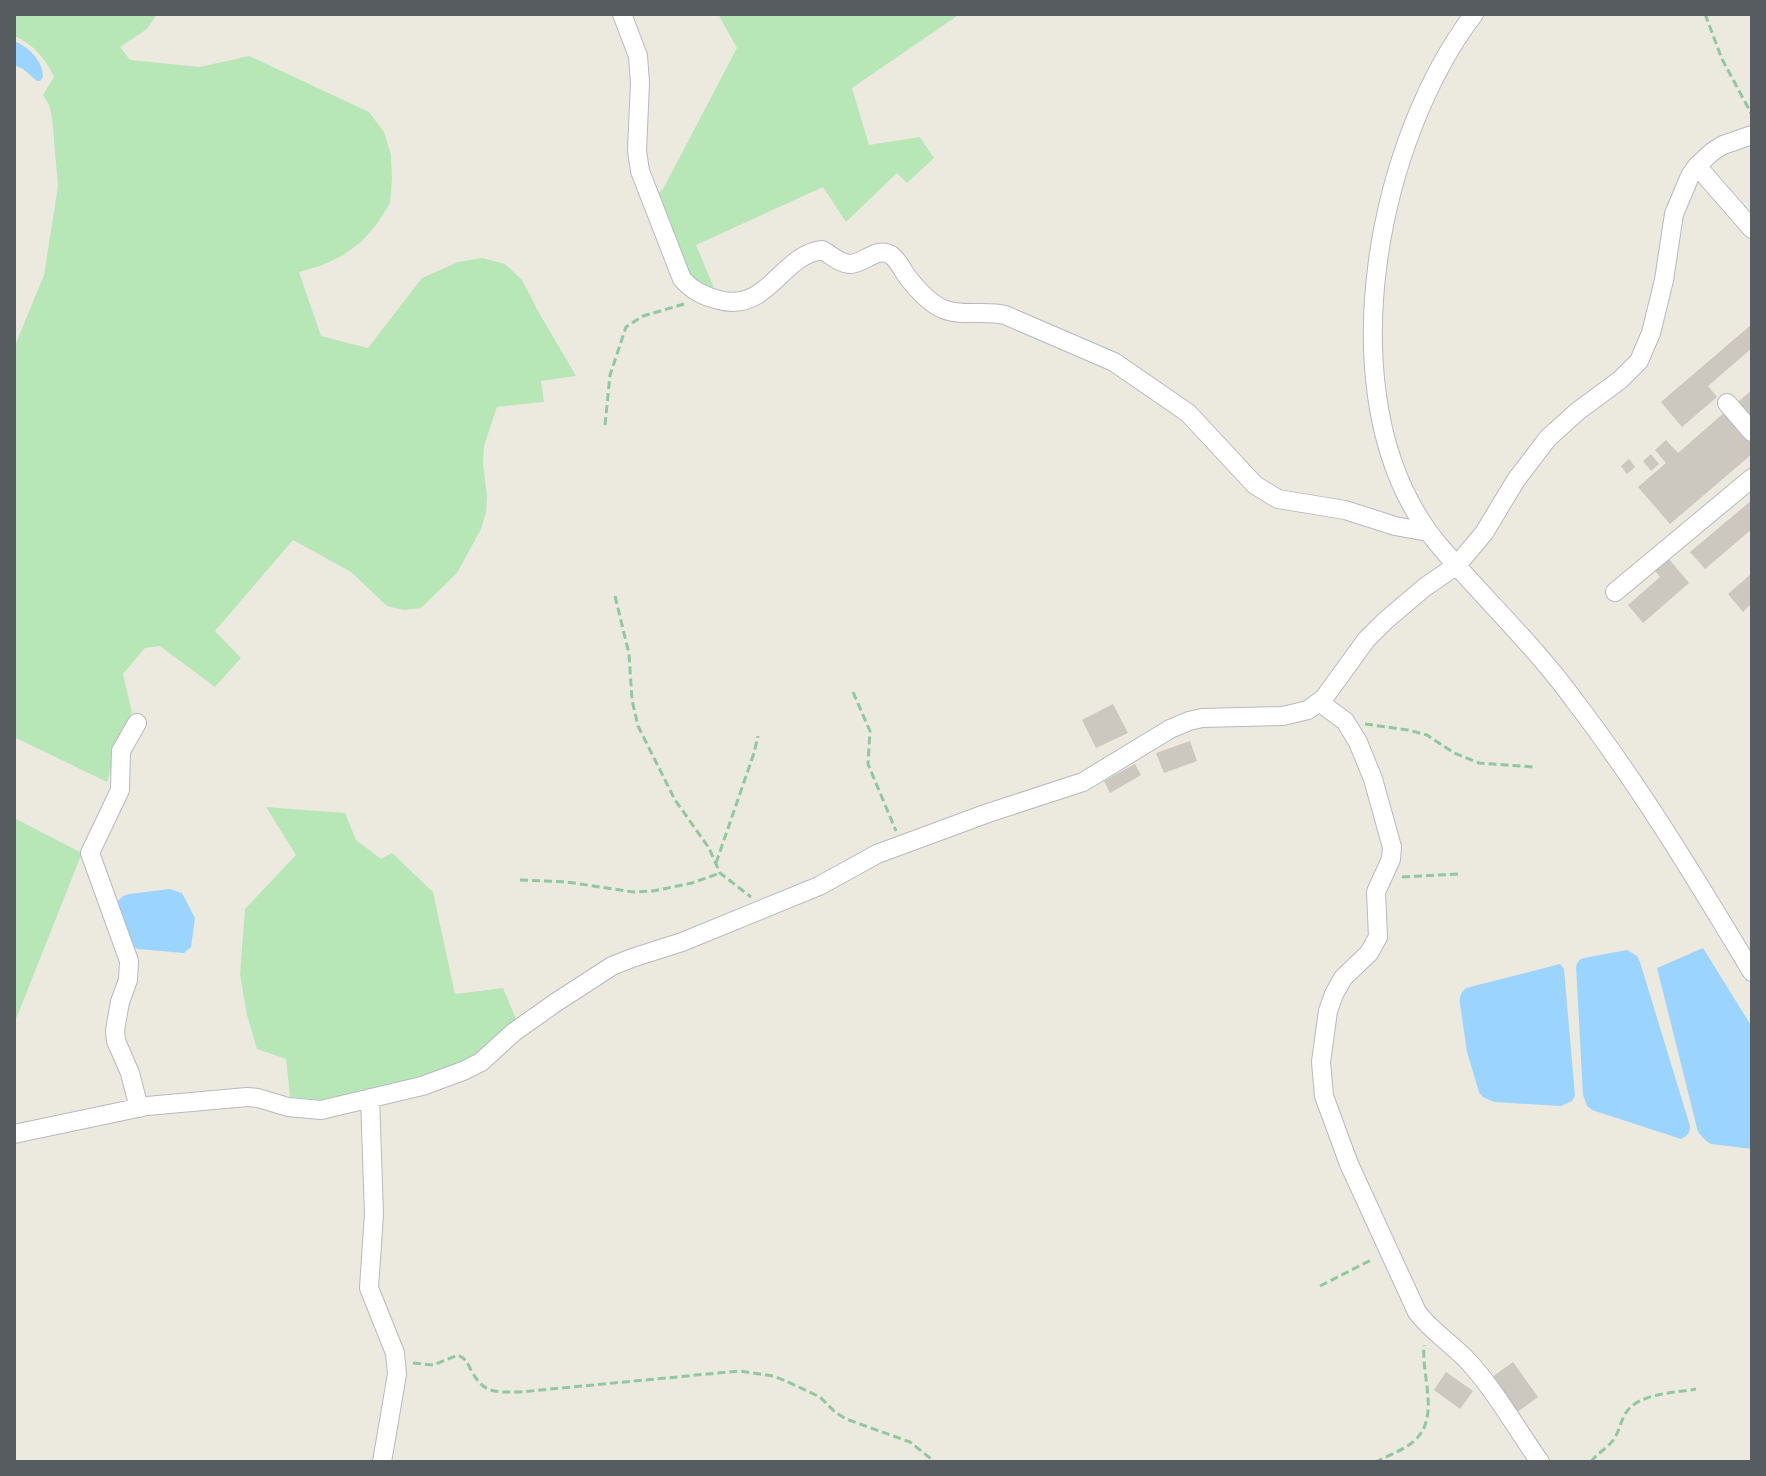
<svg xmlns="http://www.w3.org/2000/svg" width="1766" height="1476" font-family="Inter,sans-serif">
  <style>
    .green { fill: #b8e7b7 }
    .water { fill: #9bd5ff }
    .building { fill: #ccc7bf }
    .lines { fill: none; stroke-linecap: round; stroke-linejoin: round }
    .minor-casing { stroke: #b6babf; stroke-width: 20 }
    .path { stroke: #90c89f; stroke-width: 3; stroke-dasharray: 8 4; stroke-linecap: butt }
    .minor { stroke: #fff; stroke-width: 18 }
  </style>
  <rect width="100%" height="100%" fill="#ece9de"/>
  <path class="green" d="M 14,14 L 157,14 L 147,29 L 120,47 L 130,60 L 200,67 L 249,56 L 369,112 L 384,132 L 391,155 L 392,179 L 390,203 L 377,224 L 361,242 L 342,256 L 320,266 L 299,272 L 321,336 L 368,348 L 422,278 L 458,262 L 482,258 L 505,264 L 522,280 L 538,311 L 576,376 L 541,381 L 544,402 L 497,407 L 484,446 L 483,463 L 487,496 L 486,512 L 481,529 L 457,573 L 421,608 L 404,610 L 387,606 L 351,572 L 293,540 L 215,631 L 241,658 L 215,687 L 160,646 L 145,648 L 123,674 L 132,713 L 122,729 L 107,782 L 14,737 L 14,348 L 44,275 L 58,186 L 52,117 L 49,105 L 43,95 L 54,77 C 47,60 32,43 14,36 Z
    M 718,14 L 960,14 L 852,88 L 869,145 L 920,137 L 934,158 L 907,183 L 897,173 L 846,222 L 823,187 L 696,245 L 714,288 L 697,284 L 682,266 L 655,196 L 663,189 L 737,48 Z
    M 266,807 L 345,813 L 356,840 L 381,859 L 392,853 L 433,892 L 455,994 L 503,988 L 516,1019 L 492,1043 L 456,1066 L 332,1101 L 290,1097 L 286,1059 L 257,1049 L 247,1015 L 240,975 L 245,909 L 296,855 Z
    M 14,818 L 82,853 L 14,1024 Z"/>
  <path class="water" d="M 14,41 C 29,47 43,61 43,77 L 40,81 L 37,81 L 23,69 L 14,65 Z
    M 170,889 L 182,893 L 195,918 L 191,947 L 184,953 L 138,949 L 132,946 L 118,907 L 118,901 L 123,896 L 129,894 Z
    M 1703,948 L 1752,1027 L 1752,1149 L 1711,1144 L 1706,1141 L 1698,1132 L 1657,968 Z
    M 1627,950 L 1637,956 L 1640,962 L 1690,1126 C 1690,1133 1687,1136 1681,1139 L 1592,1110 L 1587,1106 L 1583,1095 L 1576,966 L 1579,960 L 1584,958 Z
    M 1560,964 L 1564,969 L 1575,1096 L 1572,1101 L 1561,1106 L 1494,1102 L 1483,1097 L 1479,1092 L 1467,1052 L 1460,1004 C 1459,996 1461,993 1466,988 Z"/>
  <path class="building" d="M 1752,324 L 1752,348 L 1708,386 L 1717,397 L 1682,427 L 1661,402 Z
    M 1752,390 L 1752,418 L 1738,402 Z
    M 1725,412 L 1752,444 L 1752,454 L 1670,524 L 1638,487 L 1666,463 L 1655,450 L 1666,440 L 1678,453 Z
    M 1651,454 L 1659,464 L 1651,471 L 1643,461 Z
    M 1629,459 L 1635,467 L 1627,474 L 1621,466 Z
    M 1752,500 L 1752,529 L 1705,569 L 1690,552 Z
    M 1669,559 L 1689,583 L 1643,623 L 1628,605 L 1660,577 L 1655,571 Z
    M 1752,573 L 1752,603 L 1743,612 L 1728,594 Z
    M 1113,704 L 1128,733 L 1096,748 L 1082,720 Z
    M 1190,741 L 1197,761 L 1164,773 L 1156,753 Z
    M 1135,764 L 1141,775 L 1110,793 L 1104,781 Z
    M 1513,1362 L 1538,1397 L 1516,1413 L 1491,1378 Z
    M 1446,1372 L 1473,1391 L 1460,1409 L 1434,1390 Z"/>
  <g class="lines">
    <g class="minor-casing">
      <path id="minor" d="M 622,14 L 638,56 L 640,83 L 637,151 L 640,171 L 682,279 C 693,291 703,296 719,300 C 768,313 781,255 822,250 C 832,255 838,263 850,264 C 864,264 876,246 891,255 C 898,260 902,269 906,275 C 915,287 929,303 943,309 C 962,317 985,310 1005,315 L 1114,362 L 1188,413 L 1255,485 L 1278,499 L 1345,510 L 1395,526 L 1428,532
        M 1474,14 C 1379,139 1332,377 1418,516 C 1431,538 1450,558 1467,577 C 1503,617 1542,656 1574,700 C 1640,786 1696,879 1752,972
        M 1697,166 L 1752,229
        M 1727,403 L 1752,432
        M 1615,592 L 1752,478
        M 1319,702 L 1345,721 L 1358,742 L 1373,779 L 1392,847 L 1391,859 L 1376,892 L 1378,937 L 1369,953 L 1343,978 L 1334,994 L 1328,1011 L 1321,1062 L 1324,1096 L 1349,1164 L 1417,1312 C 1431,1331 1451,1343 1467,1360 C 1495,1390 1516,1428 1540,1462
        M 137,723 L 121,751 L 120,790 L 90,853 L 129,961 L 128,980 L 120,1002 L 115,1030 L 116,1041 L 130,1073 L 139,1108
        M 370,1098 L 374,1214 L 369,1288 L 395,1353 L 397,1374 L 382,1462
        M 14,1134 L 147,1106 L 247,1097 L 258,1098 L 288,1107 L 321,1110 L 422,1086 L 463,1071 L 481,1062 L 514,1032 L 555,1003 L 612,966 L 632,958 L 682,942 L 819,886 L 877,854 L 988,813 L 1083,782 L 1170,729 L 1189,721 L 1202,718 L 1283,716 L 1308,710 L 1324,698 L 1366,640 L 1385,621 L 1425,587 L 1457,565 L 1484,533 L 1516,480 L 1548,438 L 1578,411 L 1620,380 L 1639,361 L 1651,333 L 1664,280 L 1674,214 L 1690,176 L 1697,166 L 1712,152 L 1723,145 L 1752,135"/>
    </g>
    <path class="path" d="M 1705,14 L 1722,59 L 1752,115
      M 605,425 L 610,375 L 626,327 L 643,316 L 684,304
      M 615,596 L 629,654 L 632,700 L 638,726 L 675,800 L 709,848 L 720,873 L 751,897
      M 853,692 L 870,731 L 868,764 L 896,831
      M 1365,724 L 1408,730 L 1427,735 L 1454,753 L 1479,763 L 1533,767
      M 716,863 L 754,753 L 758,736
      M 1402,877 L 1458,874
      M 520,880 L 567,882 L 633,892 L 653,891 L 692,883 L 720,873
      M 1320,1286 L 1373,1259
      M 413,1363 L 433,1365 L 458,1355 C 466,1359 467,1362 471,1370 C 484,1394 494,1392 520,1392 L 739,1371 L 773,1376 L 786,1381 L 820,1397 L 835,1412 L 846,1419 L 910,1442 L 935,1462
      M 1375,1462 C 1386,1457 1398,1452 1409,1445 C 1443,1422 1421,1379 1424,1345
      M 1591,1462 C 1597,1453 1608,1448 1614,1439 C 1620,1430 1621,1418 1628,1410 C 1642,1393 1675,1393 1696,1389"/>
    <use href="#minor" class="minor"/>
  </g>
  <rect width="1766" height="1476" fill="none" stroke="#575c61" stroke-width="32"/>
</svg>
